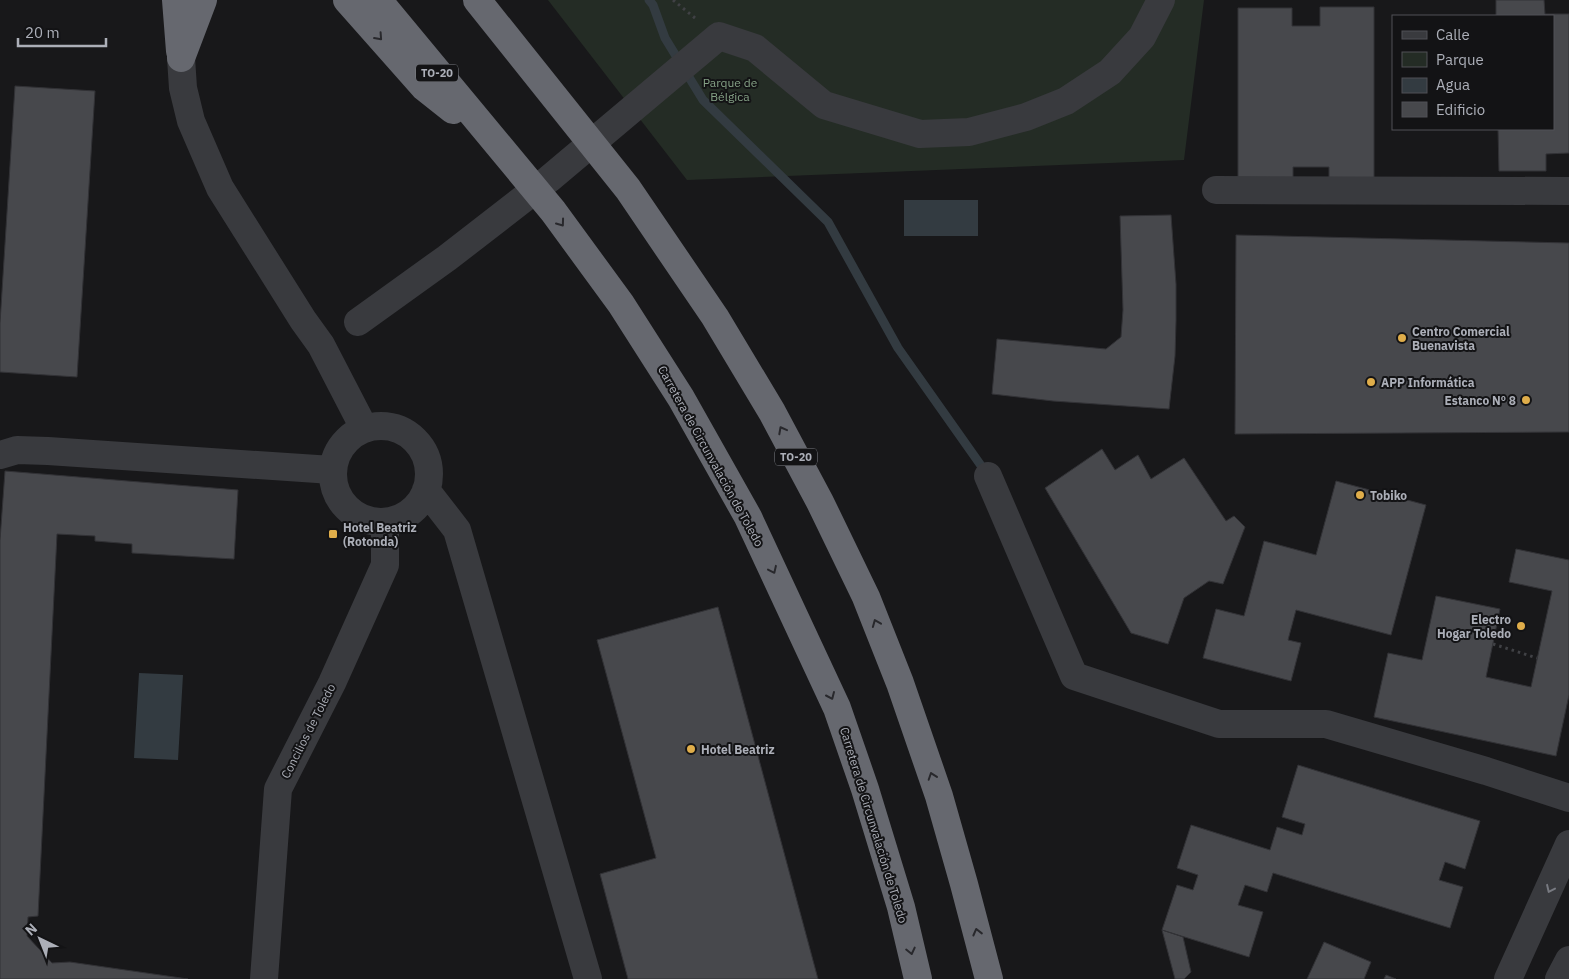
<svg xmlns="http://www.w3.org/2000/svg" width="1569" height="979" font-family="'IBM Plex Sans',sans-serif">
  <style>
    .green { fill: #242c25 }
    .water { fill: #333b41 }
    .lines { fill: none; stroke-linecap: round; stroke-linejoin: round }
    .stream { stroke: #333b41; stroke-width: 9 }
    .building { fill: #47484c; stroke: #323236 }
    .path { stroke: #404145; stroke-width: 3; stroke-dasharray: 2.5 4; stroke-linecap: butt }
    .minor { stroke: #393a3e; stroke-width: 28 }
    .highway { stroke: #66686f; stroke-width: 28 }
    .oneway { stroke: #28282c }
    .oneway2 { stroke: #787a81 }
    .poi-dot { fill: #dfad4a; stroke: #131315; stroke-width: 2 }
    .labels { text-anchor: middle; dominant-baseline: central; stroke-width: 4; stroke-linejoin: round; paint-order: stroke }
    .shield { fill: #131315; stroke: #7e8087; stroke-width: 1 }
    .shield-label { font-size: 11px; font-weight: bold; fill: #acafb8 }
    .park-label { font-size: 12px; fill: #85a186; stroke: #131315 }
    .poi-label { font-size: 12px; font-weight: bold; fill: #acafb8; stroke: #131315; text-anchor: start }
    .street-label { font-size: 12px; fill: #acafb8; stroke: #131315 }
  </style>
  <rect width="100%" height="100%" fill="#18181a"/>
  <path class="green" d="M 548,0 L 1204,0 L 1184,160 L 687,180 Z"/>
  <path class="water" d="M 904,200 L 978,200 L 978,236 L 904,236 Z
    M 139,673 L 183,675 L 178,760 L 134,758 Z"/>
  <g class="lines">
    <path class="stream" d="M 649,0 L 653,5 L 665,38 L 703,100 L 828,222 L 898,348 L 987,474"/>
  </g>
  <path class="building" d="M 1496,0 L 1544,0 L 1545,14 L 1569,14 L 1569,153 L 1546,154 L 1546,171 L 1499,171 L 1498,129 L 1553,129 L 1553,16 L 1496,16 Z
    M 1320,7 L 1374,7 L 1374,184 L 1329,184 L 1329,167 L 1293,167 L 1293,188 L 1238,188 L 1238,8 L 1292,8 L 1292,26 L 1320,26 Z
    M 15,86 L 95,91 L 77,377 L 0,372 L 0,323 Z
    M 1171,215 L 1176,284 L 1176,321 L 1175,356 L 1169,409 L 1053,401 L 992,394 L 997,339 L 1106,349 L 1121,337 L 1123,310 L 1120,216 Z
    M 1236,235 L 1569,243 L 1569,432 L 1235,434 Z
    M 1102,449 L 1115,470 L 1138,455 L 1151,479 L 1184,458 L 1226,521 L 1234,516 L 1245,527 L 1223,584 L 1209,581 L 1184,598 L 1168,644 L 1131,633 L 1045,488 Z
    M 5,471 L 238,490 L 234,559 L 132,553 L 132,544 L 95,541 L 95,536 L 57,534 L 38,916 L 28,917 L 27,936 L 52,963 L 70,962 L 188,979 L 0,979 L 0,540 Z
    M 1336,481 L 1426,505 L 1391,635 L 1296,610 L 1288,640 L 1301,643 L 1291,681 L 1203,658 L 1216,609 L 1244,616 L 1264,541 L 1316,555 Z
    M 1516,549 L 1569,560 L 1569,695 L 1556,756 L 1374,717 L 1388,653 L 1422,660 L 1436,596 L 1500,609 L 1486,677 L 1531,687 L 1552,591 L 1509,582 Z
    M 718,607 L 818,979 L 628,979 L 600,874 L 656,858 L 597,640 Z
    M 1298,765 L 1480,821 L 1465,869 L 1445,862 L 1439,880 L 1463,887 L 1450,928 L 1273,873 L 1267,892 L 1245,885 L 1238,905 L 1263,912 L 1249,957 L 1162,930 L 1177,885 L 1193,890 L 1198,875 L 1177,868 L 1191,825 L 1270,850 L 1277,827 L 1302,835 L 1305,824 L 1282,817 Z
    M 1162,930 L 1183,937 L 1191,972 L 1184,979 L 1175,979 Z
    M 1324,942 L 1371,962 L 1364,979 L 1307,979 Z
    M 1386,975 L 1396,979 L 1384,979 Z"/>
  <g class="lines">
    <path class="path" d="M 673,0 L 695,18
      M 1493,644 L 1537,658"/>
    <path class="minor" d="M 181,58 L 183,88 L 191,121 L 220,188 L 303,320 L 321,345 L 364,428
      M 1216,190 L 1569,191
      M 358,322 L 447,258 L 549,179 L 719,36 L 755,48 L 824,105 L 920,134 L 969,132 L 1026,117 L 1066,101 L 1110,72 L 1142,37 L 1161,0
      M333 474a48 48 0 1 1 96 0a48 48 0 1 1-96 0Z
      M 0,455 L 17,450 L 48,451 L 332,470
      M 988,476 L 1074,676 L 1219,724 L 1326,724 L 1486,771 L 1569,798
      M 426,490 L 457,530 L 588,979
      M 264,979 L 278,789 L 332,683 L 385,565 L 385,523
      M 1508,979 L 1569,844
      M 1559,979 L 1569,960"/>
    <path class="highway" d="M 176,0 L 180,51
      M 347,0 L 424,87 L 453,110
      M 378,0 L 553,211 L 621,304 L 681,398 L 748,517 L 837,708 L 865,789 L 901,907 L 918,979
      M 477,0 L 628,189 L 715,317 L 772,412 L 820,502 L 866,597 L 900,683 L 939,796 L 964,884 L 989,979
      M 181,58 L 203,0"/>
  </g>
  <defs><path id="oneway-chevron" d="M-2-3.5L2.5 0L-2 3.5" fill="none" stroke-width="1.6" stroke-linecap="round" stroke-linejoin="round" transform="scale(1.25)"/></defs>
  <g class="oneway">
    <use href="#oneway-chevron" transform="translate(379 37) rotate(48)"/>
    <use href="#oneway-chevron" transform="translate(561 223) rotate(54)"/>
    <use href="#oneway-chevron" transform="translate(782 430) rotate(-118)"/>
    <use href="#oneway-chevron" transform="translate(773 570) rotate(65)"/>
    <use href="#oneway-chevron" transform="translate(876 623) rotate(-112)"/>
    <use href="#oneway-chevron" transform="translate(831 696) rotate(66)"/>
    <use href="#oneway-chevron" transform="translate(932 776) rotate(-109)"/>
    <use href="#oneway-chevron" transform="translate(977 932) rotate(-104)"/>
    <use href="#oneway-chevron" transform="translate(911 951) rotate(77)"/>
  </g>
  <use class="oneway2" href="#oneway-chevron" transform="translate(1550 889) rotate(115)"/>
  <g class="poi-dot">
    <circle cx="1402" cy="338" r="5"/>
    <circle cx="1371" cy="382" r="5"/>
    <circle cx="1526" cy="400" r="5"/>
    <circle cx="1360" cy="495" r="5"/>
    <rect x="328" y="529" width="10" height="10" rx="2.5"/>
    <circle cx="1521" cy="626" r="5"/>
    <circle cx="691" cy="749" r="5"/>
  </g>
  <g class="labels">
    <g class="shield">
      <rect x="416" y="64.5" width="42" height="17" rx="4"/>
      <rect x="775" y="448.5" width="42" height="17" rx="4"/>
    </g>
    <g class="shield-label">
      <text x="437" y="73">TO-20</text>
      <text x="796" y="457">TO-20</text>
    </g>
    <g class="park-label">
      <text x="730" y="82">Parque de<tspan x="730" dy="14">Bélgica</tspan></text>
    </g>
    <g class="poi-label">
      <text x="1412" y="331">Centro Comercial<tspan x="1412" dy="14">Buenavista</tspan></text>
      <text x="1381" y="382">APP Informática</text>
      <text x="1516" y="400" text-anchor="end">Estanco Nº 8</text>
      <text x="1370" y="495">Tobiko</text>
      <text x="343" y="527">Hotel Beatriz<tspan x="343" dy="14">(Rotonda)</tspan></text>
      <text x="1511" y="619" text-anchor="end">Electro<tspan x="1511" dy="14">Hogar Toledo</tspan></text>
      <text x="701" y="749">Hotel Beatriz</text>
    </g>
    <g class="street-label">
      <text transform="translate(711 456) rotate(61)">Carretera de Circunvalación de Toledo</text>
      <text transform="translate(308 731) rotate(-63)">Concilios de Toledo</text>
      <text transform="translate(874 825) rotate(73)">Carretera de Circunvalación de Toledo</text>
    </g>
  </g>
  <rect x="1392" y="15" width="162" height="115" fill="#131315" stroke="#505156"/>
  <rect x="1402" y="31" width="25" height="8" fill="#393a3e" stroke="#505156"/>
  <text x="1436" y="40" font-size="15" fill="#acafb8">Calle</text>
  <rect x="1402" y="52" width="25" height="15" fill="#242c25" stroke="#505156"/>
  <text x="1436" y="65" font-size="15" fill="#acafb8">Parque</text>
  <rect x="1402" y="78" width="25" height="15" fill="#333b41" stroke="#505156"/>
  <text x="1436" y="90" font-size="15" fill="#acafb8">Agua</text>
  <rect x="1402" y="102" width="25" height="15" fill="#47484c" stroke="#505156"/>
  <text x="1436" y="115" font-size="15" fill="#acafb8">Edificio</text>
  <g transform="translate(40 939) rotate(317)" stroke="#131315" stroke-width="4" paint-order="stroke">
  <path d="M0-4L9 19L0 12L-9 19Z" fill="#acafb8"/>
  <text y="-8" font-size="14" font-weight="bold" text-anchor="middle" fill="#acafb8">N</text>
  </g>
  <path d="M18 38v8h88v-8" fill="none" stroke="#acafb8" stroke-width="2.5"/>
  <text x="25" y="38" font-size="15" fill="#acafb8" stroke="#131315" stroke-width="4" paint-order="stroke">20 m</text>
</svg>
